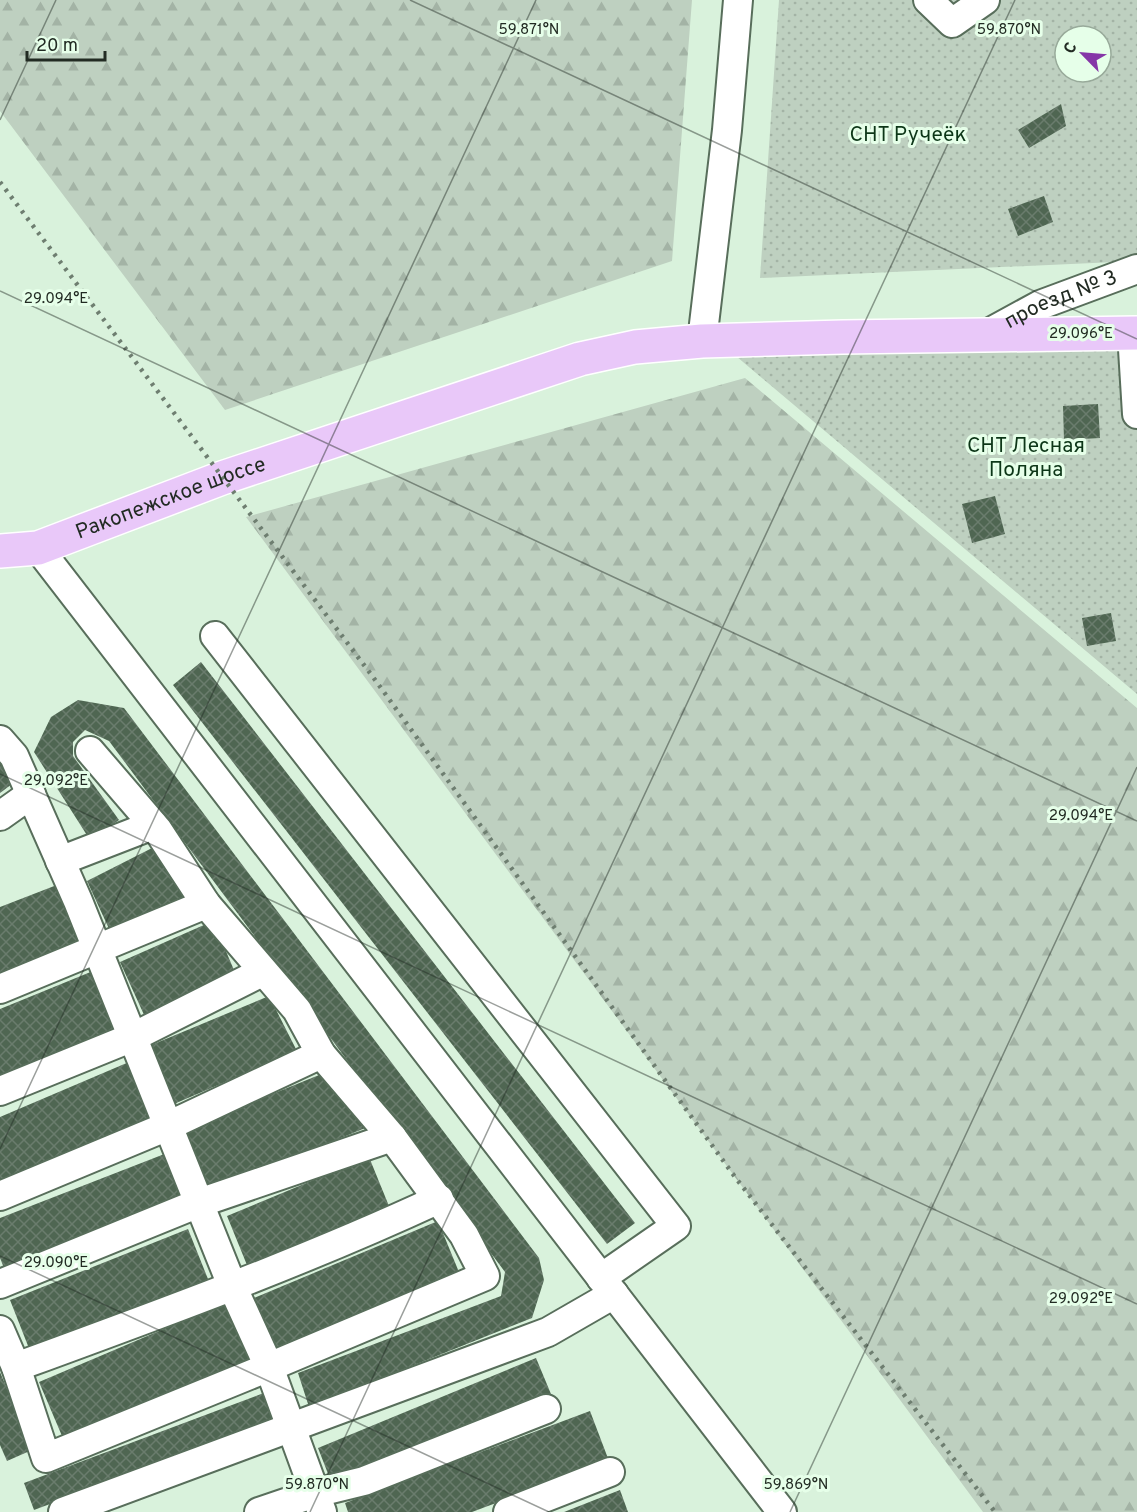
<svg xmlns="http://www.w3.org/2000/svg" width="1137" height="1512" font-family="Overpass,sans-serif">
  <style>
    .forest { fill: url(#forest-firs) }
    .garden { fill: url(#garden-dots); fill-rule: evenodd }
    .building { fill: url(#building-cross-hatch) }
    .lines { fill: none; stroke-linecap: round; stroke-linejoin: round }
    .minor-casing { stroke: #586e5b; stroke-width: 32 }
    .major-casing { stroke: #fff; stroke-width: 36 }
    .minor { stroke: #fff; stroke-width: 28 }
    .major { stroke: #e9c8f9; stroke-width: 33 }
    .rail { stroke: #6e7e70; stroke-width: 4.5; stroke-dasharray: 3 6; stroke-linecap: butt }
    .ticks { fill: none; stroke: #222b23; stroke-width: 1.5; stroke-opacity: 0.45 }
    .labels { text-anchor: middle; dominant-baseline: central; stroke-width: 6; stroke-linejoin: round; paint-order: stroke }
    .park-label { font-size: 21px; fill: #0c3617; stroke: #e6ffe9 }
    .street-label { font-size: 21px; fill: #222b23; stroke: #e6ffe9 }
    .ticks-label { font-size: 15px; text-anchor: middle; fill: #222b23; stroke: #e6ffe9; stroke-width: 6; stroke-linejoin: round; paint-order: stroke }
  </style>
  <defs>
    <pattern id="forest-firs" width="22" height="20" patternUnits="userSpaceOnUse" patternTransform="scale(1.5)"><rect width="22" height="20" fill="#bed0c0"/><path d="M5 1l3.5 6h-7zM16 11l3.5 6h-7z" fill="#a3b3a5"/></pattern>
    <pattern id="garden-dots" width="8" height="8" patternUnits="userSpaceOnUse" patternTransform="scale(1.5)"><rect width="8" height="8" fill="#bed0c0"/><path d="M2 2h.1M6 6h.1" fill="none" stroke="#a3b3a5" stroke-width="1.8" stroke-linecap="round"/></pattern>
    <pattern id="building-cross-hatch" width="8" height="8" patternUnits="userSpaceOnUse" patternTransform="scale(1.5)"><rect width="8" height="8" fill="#4f6652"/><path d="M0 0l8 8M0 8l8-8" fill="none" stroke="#6a7c6d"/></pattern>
  </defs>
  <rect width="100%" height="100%" fill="#d9f2dc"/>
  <path class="forest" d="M 0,0 L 692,0 L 672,261 L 225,410 L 0,111 Z
    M 745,378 L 1137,708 L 1137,1512 L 983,1512 L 246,517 Z"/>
  <path class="garden" d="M 779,0 L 1137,0 L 1137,261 L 760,278 ZM 1065,36 L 1101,36 L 1101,72 L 1065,72 Z
    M 1137,348 L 1137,694 L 730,351 Z"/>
  <path class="building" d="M 1061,104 L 1066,126 L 1029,148 L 1018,130 Z
    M 1044,196 L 1053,222 L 1018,236 L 1008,209 Z
    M 1098,404 L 1100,438 L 1064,440 L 1063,406 Z
    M 995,496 L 1005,534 L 972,543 L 962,504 Z
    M 1111,613 L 1116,641 L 1087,646 L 1082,618 Z
    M 201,662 L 635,1223 L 607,1244 L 173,685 Z
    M 78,700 L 124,708 L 539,1258 L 544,1280 L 532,1318 L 309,1407 L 298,1373 L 501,1296 L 505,1272 L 109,741 L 85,730 L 73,742 L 73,756 L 119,820 L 90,840 L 34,752 L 51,717 Z
    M 0,758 L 16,781 L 0,793 Z
    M 158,845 L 194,896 L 110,931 L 87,881 Z
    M 62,883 L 86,943 L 0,977 L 0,907 Z
    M 213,921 L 237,977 L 145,1017 L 120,962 Z
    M 93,971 L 118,1032 L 0,1081 L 0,1009 Z
    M 269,996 L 297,1051 L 174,1104 L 149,1046 Z
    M 129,1062 L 153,1117 L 0,1183 L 0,1117 Z
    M 324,1073 L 368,1127 L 207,1192 L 184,1130 Z
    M 167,1153 L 187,1202 L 6,1273 L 0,1258 L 0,1218 Z
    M 369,1157 L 391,1211 L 249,1270 L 227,1216 Z
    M 438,1221 L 461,1277 L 277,1354 L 254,1298 Z
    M 188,1229 L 210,1284 L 32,1356 L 10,1300 Z
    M 225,1303 L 251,1364 L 65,1443 L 39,1382 Z
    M 536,1358 L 551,1394 L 332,1484 L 318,1448 Z
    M 0,1372 L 32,1450 L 7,1461 L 0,1445 Z
    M 269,1391 L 279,1418 L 34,1510 L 24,1483 Z
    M 590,1411 L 609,1461 L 472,1512 L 348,1512 L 345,1503 Z
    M 620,1490 L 628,1512 L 564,1512 Z"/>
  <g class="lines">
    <g class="minor-casing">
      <g id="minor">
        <path d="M 928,0 L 952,23 L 985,0"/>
        <path d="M 1132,333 L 1137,414"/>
        <path id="s1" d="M 985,335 L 1040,305 L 1137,269"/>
        <path d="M 702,341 L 727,130 L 738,0"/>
        <path d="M 38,548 L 782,1512"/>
        <path d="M 215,636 L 676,1226 L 601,1278"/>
        <path d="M 0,740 L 14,756 L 78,901 L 233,1288 L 269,1367 L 322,1512"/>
        <path d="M 0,816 L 31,794"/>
        <path d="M 60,861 L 153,825"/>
        <path d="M 0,989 L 206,904"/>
        <path d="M 0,1091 L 133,1037 L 262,972"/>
        <path d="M 0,1196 L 168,1126 L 321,1054"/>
        <path d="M 0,1284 L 199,1203 L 392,1137"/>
        <path d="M 0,1330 L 16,1367 L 46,1458 L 269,1367 L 485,1276 L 464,1235 L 392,1137 L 321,1054 L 297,1010 L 206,904 L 157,829 L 90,751"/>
        <path d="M 16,1367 C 158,1315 301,1263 439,1199"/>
        <path d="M 63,1512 L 548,1332 L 614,1294"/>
        <path d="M 259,1512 L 315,1493 L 364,1481 L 546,1409"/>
        <path d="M 508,1512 L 610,1472"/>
      </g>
    </g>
    <g class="major-casing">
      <g id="major">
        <path id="s2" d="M 0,551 L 38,548 L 222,478 L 580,359 L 635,347 L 702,341 L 843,337 L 1137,333"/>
      </g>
    </g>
    <use href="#minor" class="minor"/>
    <use href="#major" class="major"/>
    <path class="rail" d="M 0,182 L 373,677 L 735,1177 L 995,1512"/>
  </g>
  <path class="ticks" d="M 410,0 L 1137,339M 0,120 L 56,0M 0,291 L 1137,821M 0,774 L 1137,1304M 0,1149 L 536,0M 0,1256 L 549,1512M 310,1512 L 1015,0M 790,1512 L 1137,767"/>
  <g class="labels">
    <g class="park-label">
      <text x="908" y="135">СНТ Ручеёк</text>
      <text x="1026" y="446">СНТ Лесная<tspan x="1026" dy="24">Поляна</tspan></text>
    </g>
    <g class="street-label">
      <text stroke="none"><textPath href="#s1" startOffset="84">проезд № 3</textPath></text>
      <text stroke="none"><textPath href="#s2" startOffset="180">Ракопежское шоссе</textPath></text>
    </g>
  </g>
  <g class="ticks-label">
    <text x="529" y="34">59.871°N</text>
    <text x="1009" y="34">59.870°N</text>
    <text x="56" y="303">29.094°E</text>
    <text x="1081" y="338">29.096°E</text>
    <text x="56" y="785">29.092°E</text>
    <text x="1081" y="820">29.094°E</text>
    <text x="56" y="1267">29.090°E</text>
    <text x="1081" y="1303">29.092°E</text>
    <text x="317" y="1489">59.870°N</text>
    <text x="796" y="1489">59.869°N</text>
  </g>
  <g transform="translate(1083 54) rotate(295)"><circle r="28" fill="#e6ffe9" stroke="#98aa9a" stroke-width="1.5"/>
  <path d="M0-4.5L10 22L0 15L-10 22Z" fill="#8536a7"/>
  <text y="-9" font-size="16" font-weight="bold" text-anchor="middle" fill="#222b23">С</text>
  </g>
  <path d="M27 51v9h78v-9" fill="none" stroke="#222b23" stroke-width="3"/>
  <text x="36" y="51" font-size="18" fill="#222b23" stroke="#e6ffe9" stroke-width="4.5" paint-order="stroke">20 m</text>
</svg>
